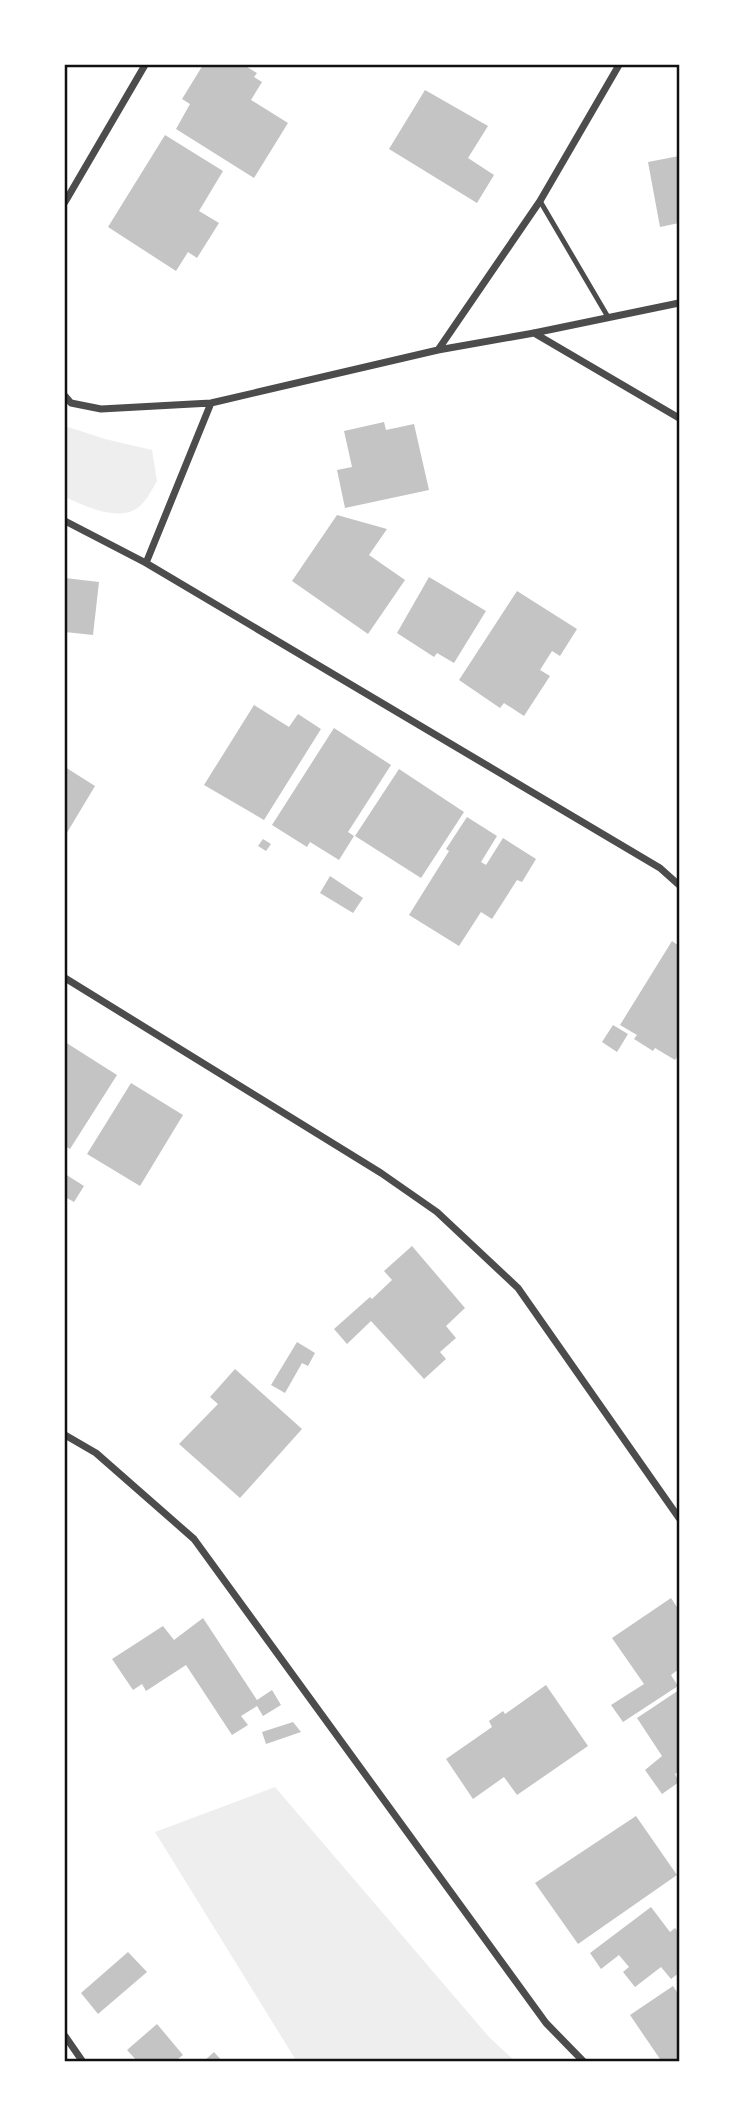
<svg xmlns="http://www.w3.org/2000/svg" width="744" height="2127" font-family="'IBM Plex Sans',sans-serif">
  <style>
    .green { fill: #eee }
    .building { fill: #c4c4c4 }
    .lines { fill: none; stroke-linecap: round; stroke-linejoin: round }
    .service { stroke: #4c4c4c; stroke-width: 5 }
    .minor { stroke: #4c4c4c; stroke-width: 7 }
    .neatline { fill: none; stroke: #111; stroke-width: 2.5 }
  </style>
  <rect width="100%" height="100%" fill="#fff"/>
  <path class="green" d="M 65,426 L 105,439 L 152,450 L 157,481 C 152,489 148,498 142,504 C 123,525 85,506 65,497 Z
    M 275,1787 L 489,2037 L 516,2062 L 297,2062 L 155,1832 Z"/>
  <path class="building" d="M 203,65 L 244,65 L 257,73 L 254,77 L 262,82 L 251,100 L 288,123 L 254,178 L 176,129 L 190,104 L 182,99 Z
    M 425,90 L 488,126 L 468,158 L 494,175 L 477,203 L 389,149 Z
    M 165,135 L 223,171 L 199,211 L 219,223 L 197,258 L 188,252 L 176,271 L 108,227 Z
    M 679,156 L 679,223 L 660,227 L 648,162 Z
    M 384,422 L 386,430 L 414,424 L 429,490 L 345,508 L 337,470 L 352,467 L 344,431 Z
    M 337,515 L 387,529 L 369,555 L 405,580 L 368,634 L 292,581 Z
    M 429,577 L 486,611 L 454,663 L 437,653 L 434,657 L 397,633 Z
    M 65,578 L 99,582 L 93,635 L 65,632 Z
    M 517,591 L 577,629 L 560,656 L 552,651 L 540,670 L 550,676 L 524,716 L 504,703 L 500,708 L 459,680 Z
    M 254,705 L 289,727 L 298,714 L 321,729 L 264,820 L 204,785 Z
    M 334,728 L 391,765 L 348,832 L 354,836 L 339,860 L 310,842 L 307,847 L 272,825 Z
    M 65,767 L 95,786 L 65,836 Z
    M 399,769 L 464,812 L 421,878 L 355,836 Z
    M 467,817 L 497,836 L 481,862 L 486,865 L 503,838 L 536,859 L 522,882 L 517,880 L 492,919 L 481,912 L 459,946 L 409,915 L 449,851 L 446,849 Z
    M 263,839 L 271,844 L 266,851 L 258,846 Z
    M 330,876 L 363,898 L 353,913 L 320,893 Z
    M 672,941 L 679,946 L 679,1054 L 675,1060 L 655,1048 L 653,1051 L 634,1039 L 637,1035 L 620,1025 Z
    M 613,1025 L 628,1034 L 617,1052 L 602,1042 Z
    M 65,1042 L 117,1075 L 70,1149 L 65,1146 Z
    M 131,1083 L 183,1115 L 140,1186 L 87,1154 Z
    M 65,1174 L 84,1186 L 74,1202 L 65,1197 Z
    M 412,1246 L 465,1308 L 446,1326 L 456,1338 L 440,1352 L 446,1359 L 424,1379 L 371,1321 L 347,1344 L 334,1329 L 370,1297 L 372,1299 L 392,1280 L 384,1271 Z
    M 297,1342 L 315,1353 L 308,1366 L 302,1363 L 285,1393 L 271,1385 Z
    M 235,1369 L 302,1429 L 240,1498 L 179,1444 L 218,1404 L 210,1397 Z
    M 671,1598 L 679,1610 L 679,1669 L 671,1675 L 678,1686 L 623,1722 L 611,1705 L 644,1684 L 612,1638 Z
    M 203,1618 L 257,1700 L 272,1690 L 281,1705 L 263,1716 L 257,1706 L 241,1716 L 248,1725 L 232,1735 L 186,1665 L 146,1691 L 142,1684 L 133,1690 L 112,1659 L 163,1626 L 174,1640 Z
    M 546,1685 L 588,1746 L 517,1795 L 504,1777 L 473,1799 L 446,1759 L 492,1727 L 489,1721 L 503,1711 L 505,1714 Z
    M 679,1690 L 679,1771 L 675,1774 L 679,1782 L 662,1794 L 645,1770 L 662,1756 L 637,1718 Z
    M 293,1722 L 301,1732 L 266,1744 L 262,1732 Z
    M 636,1816 L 677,1875 L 578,1944 L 535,1883 Z
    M 651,1907 L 670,1932 L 675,1928 L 679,1933 L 679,1973 L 671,1979 L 661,1967 L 635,1987 L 623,1972 L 629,1967 L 619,1955 L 601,1969 L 590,1953 Z
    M 128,1952 L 147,1972 L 98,2014 L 81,1993 Z
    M 673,1986 L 679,1995 L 679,2062 L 662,2062 L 630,2015 Z
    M 157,2024 L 183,2055 L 174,2062 L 138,2062 L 127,2050 Z
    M 214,2052 L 223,2062 L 203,2062 Z"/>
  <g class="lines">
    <path class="service" d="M 540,201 L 608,317"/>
    <path class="minor" d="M 65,202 L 145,65
      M 534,333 L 679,418
      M 438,350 L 540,201 L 619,65
      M 65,396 L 71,403 L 101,409 L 211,403 L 438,350 L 534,333 L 679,303
      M 65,521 L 146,563 L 660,868 L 679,885
      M 146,563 L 211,403
      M 65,978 L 381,1173 L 437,1212 L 518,1288 L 679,1518
      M 65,1435 L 96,1453 L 194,1539 L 546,2023 L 584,2062
      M 65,2036 L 83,2062"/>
  </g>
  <rect width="744" height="2127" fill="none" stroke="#ffffff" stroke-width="133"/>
  <rect x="66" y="66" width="612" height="1994" class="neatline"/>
</svg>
